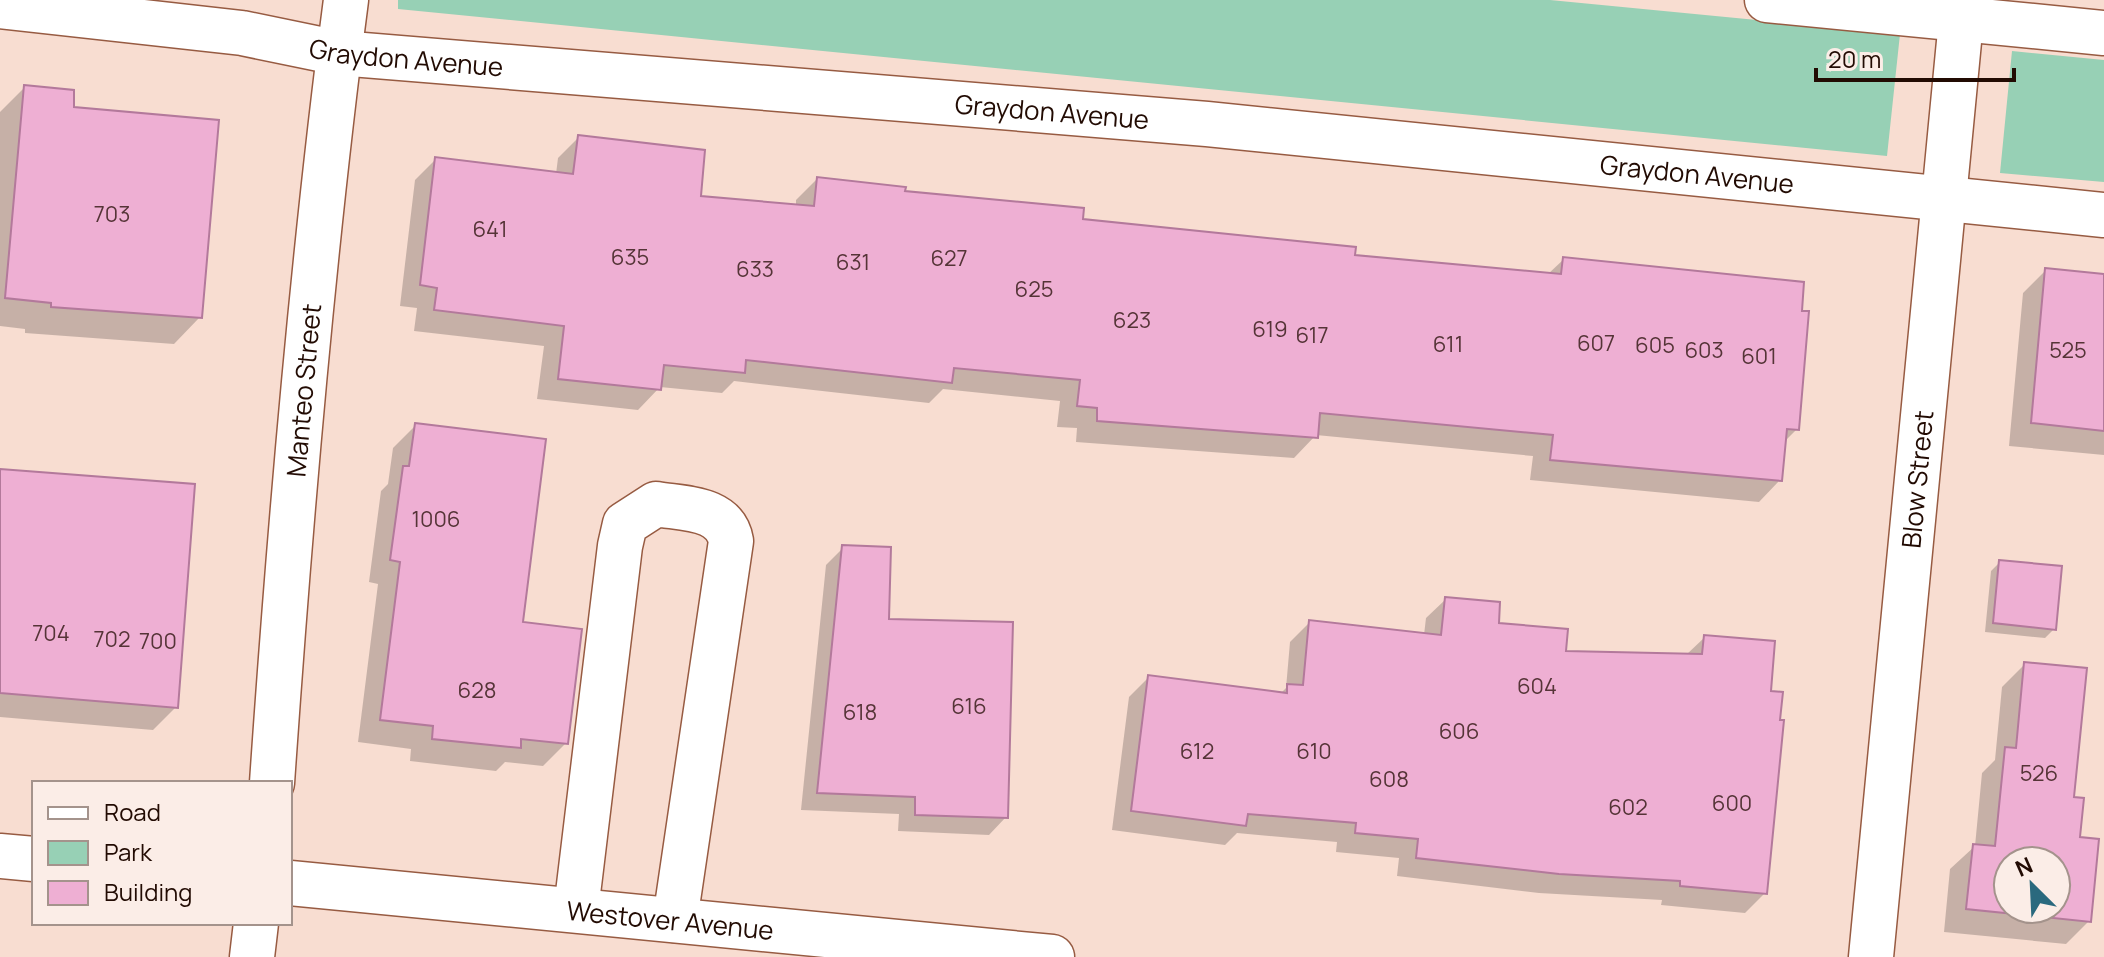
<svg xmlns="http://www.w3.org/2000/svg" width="2104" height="957" font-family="Manrope,sans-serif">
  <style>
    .green { fill: #97d0b5 }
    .shadow { fill: #0003; fill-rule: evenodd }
    .building { fill: #eeafd3; stroke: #b3799b; stroke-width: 2; fill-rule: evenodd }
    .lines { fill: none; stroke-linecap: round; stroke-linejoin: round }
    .minor-casing { stroke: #975b42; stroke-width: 47 }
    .minor { stroke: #fff; stroke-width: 44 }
    .labels { text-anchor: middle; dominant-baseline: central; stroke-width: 6; stroke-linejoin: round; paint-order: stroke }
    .number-label { font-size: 22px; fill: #553437 }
    .street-label { font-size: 26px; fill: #220b03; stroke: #fbede7 }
  </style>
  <rect width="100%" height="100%" fill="#f8ddd1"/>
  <path class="green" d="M 398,0 L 1550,0 L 1900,34 L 1887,156 L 398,9 Z
    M 2012,51 L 2104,60 L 2104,182 L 2000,173 Z"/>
  <path class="shadow" d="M 25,87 L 71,109 L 200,317 L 174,344 L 25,333 L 25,329 L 0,326 L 0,112 Z
    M 579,137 L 699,198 L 796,207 L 796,200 L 817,179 L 1081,221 L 1353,257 L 1547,275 L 1564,259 L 1797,429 L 1784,442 L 1780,480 L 1759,502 L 1530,480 L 1533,456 L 1316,435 L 1294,458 L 1076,442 L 1077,428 L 1057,427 L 1060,401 L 943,389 L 929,403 L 734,381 L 722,393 L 660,387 L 638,410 L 537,399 L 544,346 L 414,331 L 417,308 L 400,306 L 415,180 L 436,159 L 556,174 L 558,158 Z
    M 2046,270 L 2104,276 L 2104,455 L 2009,446 L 2023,293 Z
    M 416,425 L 521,623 L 566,743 L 543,766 L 505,762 L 496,771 L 410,761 L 411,749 L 358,742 L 378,584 L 369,582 L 381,491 L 388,484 L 393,448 Z
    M 0,471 L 176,707 L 153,730 L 0,717 Z
    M 843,548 L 1006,817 L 989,835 L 898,831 L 899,814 L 801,810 L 826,565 Z
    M 2000,562 L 2054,629 L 2045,638 L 1985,632 L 1991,571 Z
    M 1446,599 L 1497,625 L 1564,653 L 1686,655 L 1705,637 L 1769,693 L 1765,893 L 1745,913 L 1661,905 L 1662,900 L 1539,893 L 1397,876 L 1399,858 L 1336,852 L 1337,842 L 1237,833 L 1225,845 L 1112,830 L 1129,697 L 1149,677 L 1280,694 L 1286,688 L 1290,642 L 1310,622 L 1424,635 L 1426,618 Z
    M 2025,664 L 2078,839 L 2089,921 L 2066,944 L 1944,932 L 1950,869 L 1975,846 L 1982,773 L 1995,760 L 2002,687 ZM 2008,861 L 2056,861 L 2056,909 L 2008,909 Z"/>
  <path class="building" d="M 24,85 L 74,90 L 74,107 L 219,120 L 202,318 L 51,307 L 51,303 L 5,298 Z
    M 578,135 L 705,150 L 701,196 L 814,206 L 817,177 L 906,187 L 905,191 L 1084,208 L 1083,219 L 1356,247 L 1355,255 L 1561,274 L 1563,257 L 1804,282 L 1802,311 L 1809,311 L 1799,430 L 1787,429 L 1782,481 L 1550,460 L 1553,435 L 1320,413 L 1318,438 L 1097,421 L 1097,408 L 1077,406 L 1080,380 L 954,368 L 952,383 L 746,360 L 745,373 L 664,365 L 661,390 L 558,379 L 564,326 L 434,310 L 437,288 L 420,285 L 435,157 L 573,174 Z
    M 2045,268 L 2104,274 L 2104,431 L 2031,423 Z
    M 415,423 L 546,439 L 523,622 L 582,629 L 568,744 L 521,739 L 521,748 L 432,739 L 433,726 L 380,720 L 400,562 L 390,560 L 403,466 L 409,466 Z
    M 0,469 L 195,484 L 178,708 L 0,693 Z
    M 842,545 L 891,547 L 889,619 L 1013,622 L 1008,818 L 915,815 L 915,797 L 817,793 Z
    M 1999,560 L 2062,566 L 2056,630 L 1993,623 Z
    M 1445,597 L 1500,602 L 1499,623 L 1568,629 L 1566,651 L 1702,654 L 1704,635 L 1775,641 L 1771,691 L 1783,692 L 1780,720 L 1784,720 L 1767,894 L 1680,886 L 1680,881 L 1559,874 L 1416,858 L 1418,839 L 1355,833 L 1356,823 L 1248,814 L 1246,826 L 1131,811 L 1148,675 L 1287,693 L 1287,684 L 1303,685 L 1309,620 L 1441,635 Z
    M 2024,662 L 2087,668 L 2074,797 L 2084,798 L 2080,837 L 2099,839 L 2091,922 L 1966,909 L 1973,844 L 1995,846 L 2005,747 L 2016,748 ZM 2008,861 L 2056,861 L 2056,909 L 2008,909 Z"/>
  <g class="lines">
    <g class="minor-casing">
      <g id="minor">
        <path d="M 1767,0 L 2104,33"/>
        <path id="s1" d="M 0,6 L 242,33 L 339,53 L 1207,124 L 2104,215"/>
        <path id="s2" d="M 272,783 C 290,521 312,261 346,0"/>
        <path d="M 0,856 L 34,859"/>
        <path id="s3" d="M 290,883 L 1052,957"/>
        <path d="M 576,910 L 620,546 L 625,524 L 656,504 C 685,509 725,507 731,541 L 675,920"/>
        <path d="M 252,957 L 256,923"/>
        <path id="s4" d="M 1871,957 L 1963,0"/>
      </g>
    </g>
    <use href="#minor" class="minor"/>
  </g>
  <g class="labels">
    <g class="number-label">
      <text x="112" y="214">703</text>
      <text x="490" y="229">641</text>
      <text x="630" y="257">635</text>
      <text x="949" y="258">627</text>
      <text x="853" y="262">631</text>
      <text x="755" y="269">633</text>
      <text x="1034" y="289">625</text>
      <text x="1132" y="320">623</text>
      <text x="1270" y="329">619</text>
      <text x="1312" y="335">617</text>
      <text x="1596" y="343">607</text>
      <text x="1448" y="344">611</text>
      <text x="1655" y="345">605</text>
      <text x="1704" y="350">603</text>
      <text x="2068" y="350">525</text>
      <text x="1759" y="356">601</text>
      <text x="436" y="519">1006</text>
      <text x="51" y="633">704</text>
      <text x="112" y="639">702</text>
      <text x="158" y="641">700</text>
      <text x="1537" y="686">604</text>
      <text x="477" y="690">628</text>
      <text x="969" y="706">616</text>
      <text x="860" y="712">618</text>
      <text x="1459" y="731">606</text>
      <text x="1197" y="751">612</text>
      <text x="1314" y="751">610</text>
      <text x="2039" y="773">526</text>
      <text x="1389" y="779">608</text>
      <text x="1732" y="803">600</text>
      <text x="1628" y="807">602</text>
    </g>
    <g class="street-label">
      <text stroke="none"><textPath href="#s1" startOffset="410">Graydon Avenue</textPath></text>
      <text stroke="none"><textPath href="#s1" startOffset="1058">Graydon Avenue</textPath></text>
      <text stroke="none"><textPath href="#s1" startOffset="1706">Graydon Avenue</textPath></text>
      <text stroke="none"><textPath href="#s2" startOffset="394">Manteo Street</textPath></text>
      <text stroke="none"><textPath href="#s4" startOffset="480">Blow Street</textPath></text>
      <text stroke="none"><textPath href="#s3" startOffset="382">Westover Avenue</textPath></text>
    </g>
  </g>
  <rect x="32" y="781" width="260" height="144" fill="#fbede7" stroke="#a4938c" stroke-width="2"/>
  <rect x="48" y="807" width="40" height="12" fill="#ffffff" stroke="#a4938c" stroke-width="2"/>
  <text x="104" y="821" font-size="24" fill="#220b03">Road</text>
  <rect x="48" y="841" width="40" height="24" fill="#97d0b5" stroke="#a4938c" stroke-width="2"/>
  <text x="104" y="861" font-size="24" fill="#220b03">Park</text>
  <rect x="48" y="881" width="40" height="24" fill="#eeafd3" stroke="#a4938c" stroke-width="2"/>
  <text x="104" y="901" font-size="24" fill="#220b03">Building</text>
  <g transform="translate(2032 885) rotate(336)"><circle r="38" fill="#fbede7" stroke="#a4938c" stroke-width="2"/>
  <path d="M0-6L14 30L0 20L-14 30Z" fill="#2a697e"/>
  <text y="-12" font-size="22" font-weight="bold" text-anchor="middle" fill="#220b03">N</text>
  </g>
  <path d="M1816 68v12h198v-12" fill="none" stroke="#220b03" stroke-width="4"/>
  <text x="1828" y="68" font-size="24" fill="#220b03" stroke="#fbede7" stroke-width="6" paint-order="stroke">20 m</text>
</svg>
